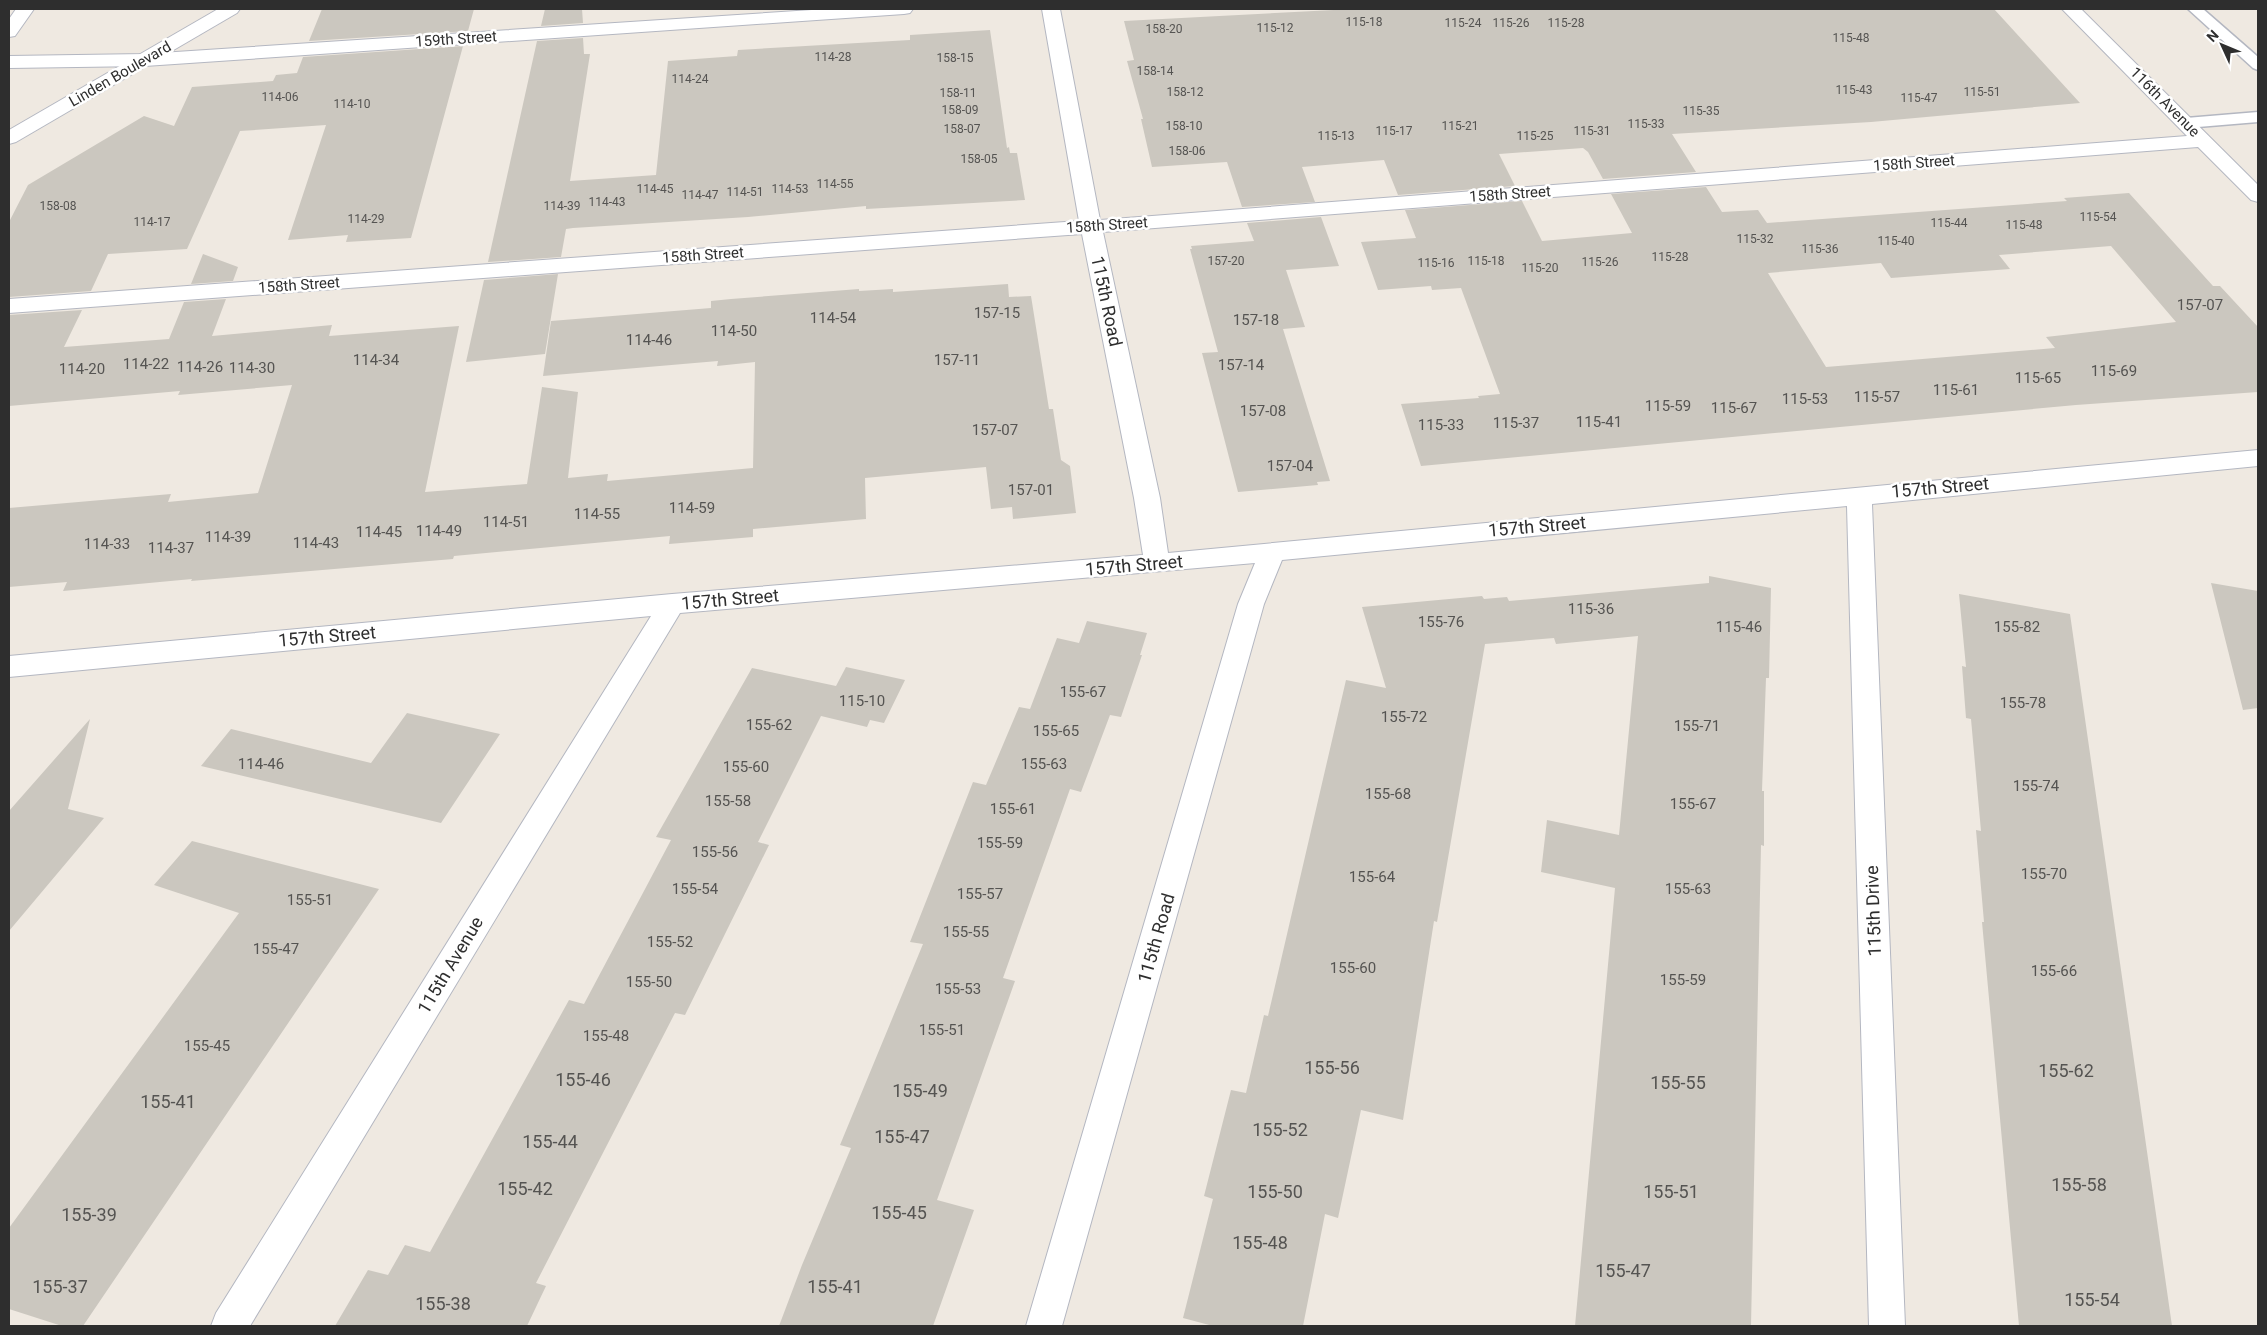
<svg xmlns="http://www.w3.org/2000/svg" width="2267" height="1335" font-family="Roboto,sans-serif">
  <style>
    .building { fill: #cbc7bf; fill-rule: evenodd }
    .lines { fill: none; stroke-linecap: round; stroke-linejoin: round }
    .lane-casing { stroke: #b4b7c1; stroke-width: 3 }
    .street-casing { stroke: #b4b7c1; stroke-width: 2 }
    .secondary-casing { stroke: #b4b7c1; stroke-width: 2 }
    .lane { fill: #fff; fill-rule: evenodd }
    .street { fill: #fff; fill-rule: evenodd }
    .secondary { fill: #fff; fill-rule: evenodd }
    .labels { text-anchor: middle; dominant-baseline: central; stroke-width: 5; stroke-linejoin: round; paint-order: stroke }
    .far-number-label { font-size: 12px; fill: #555452 }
    .far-street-label { font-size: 15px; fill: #2e2e2e; stroke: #fff }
    .number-label { font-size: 15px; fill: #555452 }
    .street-label { font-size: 18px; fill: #2e2e2e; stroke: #fff }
    .near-number-label { font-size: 18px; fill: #555452 }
  </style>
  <rect width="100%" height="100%" fill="#efe9e1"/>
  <path class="building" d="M 322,9 L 474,9 L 468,31 L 309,41 Z
    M 545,9 L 582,9 L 583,23 L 541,26 Z
    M 1353,9 L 1994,9 L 2080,103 L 1871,122 L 1672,134 L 1696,172 L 1603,179 L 1588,152 L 1583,148 L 1499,154 L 1515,186 L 1398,195 L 1384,160 L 1302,167 L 1315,202 L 1242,207 L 1227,162 L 1152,167 L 1141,119 L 1143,119 L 1127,61 L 1134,60 L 1124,21 Z
    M 990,30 L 1007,148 L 1009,147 L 1010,153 L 1017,153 L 1025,200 L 866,209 L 866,206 L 748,217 L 573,228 L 566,229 L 561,257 L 488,262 L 537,41 L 583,38 L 584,54 L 590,54 L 570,181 L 656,175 L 668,61 L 737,56 L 738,50 L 910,40 L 910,35 Z
    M 463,46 L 411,238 L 346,242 L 348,235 L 288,240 L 326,125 L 240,131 L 187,249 L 108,254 L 91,291 L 9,297 L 9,222 L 28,185 L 144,116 L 174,126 L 192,87 L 273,81 L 276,75 L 297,73 L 303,57 Z
    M 1706,187 L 1722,212 L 1758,210 L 1767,223 L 2067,201 L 2064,198 L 2129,193 L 2213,286 L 2220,286 L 2258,327 L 2258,392 L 2076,405 L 1421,466 L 1401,404 L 1479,398 L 1478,396 L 1500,394 L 1461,288 L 1432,290 L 1431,286 L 1378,290 L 1361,242 L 1416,238 L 1405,210 L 1522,201 L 1542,241 L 1632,233 L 1611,194 ZM 2111,246 L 2176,322 L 2046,337 L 2055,348 L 1826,367 L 1768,273 L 1881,263 L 1891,278 L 2010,269 L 1999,255 Z
    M 1321,217 L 1339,266 L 1286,270 L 1305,327 L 1283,329 L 1330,481 L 1317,482 L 1318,485 L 1238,492 L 1202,353 L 1218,352 L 1190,249 L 1192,249 L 1191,246 L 1254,241 L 1247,223 Z
    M 203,254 L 238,267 L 233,281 L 191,284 Z
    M 558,274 L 545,354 L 466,362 L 484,280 Z
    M 1008,284 L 1009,297 L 1031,296 L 1049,409 L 1053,409 L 1061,460 L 1070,466 L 1076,513 L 1013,519 L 1012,507 L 991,509 L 986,467 L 865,478 L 866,519 L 753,529 L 753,537 L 669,544 L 670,536 L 454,556 L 453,559 L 191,581 L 192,579 L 63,591 L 67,582 L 9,587 L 9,508 L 171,494 L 168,502 L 258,493 L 292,385 L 178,395 L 180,391 L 9,406 L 9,315 L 82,310 L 64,347 L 169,339 L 184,302 L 226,299 L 212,336 L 332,325 L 329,336 L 459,326 L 425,492 L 527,484 L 542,387 L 578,392 L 568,478 L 608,474 L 607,481 L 753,468 L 755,362 L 717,366 L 718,361 L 543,376 L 551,321 L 711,308 L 711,301 L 731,299 L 859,289 L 859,291 L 893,289 L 893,292 Z
    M 1709,576 L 1771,588 L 1769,678 L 1766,678 L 1762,791 L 1764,791 L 1764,846 L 1761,845 L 1751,1326 L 1575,1326 L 1615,888 L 1541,872 L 1547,820 L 1619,835 L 1638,636 L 1556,644 L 1554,638 L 1485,644 L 1437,922 L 1434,921 L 1403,1120 L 1361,1110 L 1338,1218 L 1325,1214 L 1303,1326 L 1213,1326 L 1183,1318 L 1213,1199 L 1204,1196 L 1231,1090 L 1246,1093 L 1264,1015 L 1268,1016 L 1346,680 L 1386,688 L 1362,607 L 1482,596 L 1484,599 L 1507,597 L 1509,601 L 1709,583 Z
    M 2211,583 L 2258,591 L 2258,708 L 2243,710 Z
    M 1959,594 L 2070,614 L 2172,1326 L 2019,1326 L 1982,922 L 1984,922 L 1976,830 L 1981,831 L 1971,719 L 1966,718 L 1962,666 L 1966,667 Z
    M 1087,621 L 1147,633 L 1140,655 L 1142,655 L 1121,717 L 1110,715 L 1081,792 L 1070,789 L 1003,978 L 1015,981 L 937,1200 L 974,1210 L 933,1326 L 779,1326 L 802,1265 L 851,1148 L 840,1145 L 923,944 L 910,942 L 973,782 L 986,785 L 1019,707 L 1030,709 L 1057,638 L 1079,643 Z
    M 846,667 L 905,680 L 884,723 L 870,720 L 867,727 L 821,716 L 758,842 L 769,845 L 685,1015 L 675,1013 L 536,1283 L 546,1286 L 527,1326 L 335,1326 L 368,1270 L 388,1275 L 405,1245 L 430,1252 L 569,1000 L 584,1004 L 671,840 L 656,837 L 752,668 L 836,686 Z
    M 407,713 L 500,734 L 441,823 L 201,766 L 231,729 L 371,763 Z
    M 90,719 L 68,809 L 104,818 L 9,931 L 9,811 Z
    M 192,841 L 379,889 L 83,1326 L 62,1326 L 9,1309 L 9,1228 L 239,913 L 154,885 Z"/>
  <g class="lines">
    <g class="lane-casing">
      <path id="lane" d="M 2188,9 L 2203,9 L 2258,57 L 2258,70 L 2253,68 Z
        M 2258,112 L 2258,122 L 2186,128 L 2178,123 L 2186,118 Z"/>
    </g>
    <g class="street-casing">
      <path id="street" d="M 16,9 L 34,9 L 15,36 L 9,37 L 9,19 Z
        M 827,9 L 913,9 L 910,13 L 904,14 L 145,66 L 9,68 L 9,56 L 145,54 Z
        M 1042,9 L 1060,9 L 1100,220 L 2187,136 L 2062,9 L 2081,9 L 2258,185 L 2258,202 L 2251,200 L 2198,147 L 1103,232 L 1160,498 L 1168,553 L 2258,450 L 2258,466 L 1872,504 L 1905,1326 L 1869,1326 L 1847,506 L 1282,560 L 1264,604 L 1062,1326 L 1026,1326 L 1238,604 L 1255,563 L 680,613 L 250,1326 L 211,1326 L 216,1313 L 651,616 L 9,677 L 9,656 L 672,594 L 1143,555 L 1134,498 L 1082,234 L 9,313 L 9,299 L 1079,221 Z"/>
    </g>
    <g class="secondary-casing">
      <path id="secondary" d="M 218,9 L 240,9 L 237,13 L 16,142 L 9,144 L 9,130 Z"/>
    </g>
    <use href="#lane" class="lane"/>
    <use href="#street" class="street"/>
    <use href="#secondary" class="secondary"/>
  </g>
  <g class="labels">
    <g class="far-number-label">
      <text x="1364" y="22">115-18</text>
      <text x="1463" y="23">115-24</text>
      <text x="1511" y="23">115-26</text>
      <text x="1566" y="23">115-28</text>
      <text x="1275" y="28">115-12</text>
      <text x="1164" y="29">158-20</text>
      <text x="1851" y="38">115-48</text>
      <text x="833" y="57">114-28</text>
      <text x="955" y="58">158-15</text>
      <text x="1155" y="71">158-14</text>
      <text x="690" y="79">114-24</text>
      <text x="1854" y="90">115-43</text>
      <text x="1185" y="92">158-12</text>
      <text x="1982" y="92">115-51</text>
      <text x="958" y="93">158-11</text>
      <text x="280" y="97">114-06</text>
      <text x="1919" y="98">115-47</text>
      <text x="352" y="104">114-10</text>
      <text x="960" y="110">158-09</text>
      <text x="1701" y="111">115-35</text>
      <text x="1646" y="124">115-33</text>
      <text x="1184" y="126">158-10</text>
      <text x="1460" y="126">115-21</text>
      <text x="962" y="129">158-07</text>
      <text x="1394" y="131">115-17</text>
      <text x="1592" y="131">115-31</text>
      <text x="1336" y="136">115-13</text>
      <text x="1535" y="136">115-25</text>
      <text x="1187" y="151">158-06</text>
      <text x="979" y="159">158-05</text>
      <text x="835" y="184">114-55</text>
      <text x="655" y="189">114-45</text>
      <text x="790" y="189">114-53</text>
      <text x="745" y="192">114-51</text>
      <text x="700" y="195">114-47</text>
      <text x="607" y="202">114-43</text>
      <text x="58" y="206">158-08</text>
      <text x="562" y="206">114-39</text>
      <text x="2098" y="217">115-54</text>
      <text x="366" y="219">114-29</text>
      <text x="152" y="222">114-17</text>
      <text x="1949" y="223">115-44</text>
      <text x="2024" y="225">115-48</text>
      <text x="1755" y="239">115-32</text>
      <text x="1896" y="241">115-40</text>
      <text x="1820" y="249">115-36</text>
      <text x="1670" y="257">115-28</text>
      <text x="1226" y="261">157-20</text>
      <text x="1486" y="261">115-18</text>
      <text x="1600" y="262">115-26</text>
      <text x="1436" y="263">115-16</text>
      <text x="1540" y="268">115-20</text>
    </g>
    <g class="far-street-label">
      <text transform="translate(456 39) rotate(-4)">159th Street</text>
      <text transform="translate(120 74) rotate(-30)">Linden Boulevard</text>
      <text transform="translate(2165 102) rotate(45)">116th Avenue</text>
      <text transform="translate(1914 163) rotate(-4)">158th Street</text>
      <text transform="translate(1510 194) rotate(-4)">158th Street</text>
      <text transform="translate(1107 225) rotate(-4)">158th Street</text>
      <text transform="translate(703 255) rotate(-4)">158th Street</text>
      <text transform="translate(299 285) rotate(-4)">158th Street</text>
    </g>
    <g class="number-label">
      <text x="2200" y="305">157-07</text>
      <text x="997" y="313">157-15</text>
      <text x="833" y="318">114-54</text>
      <text x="1256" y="320">157-18</text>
      <text x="734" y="331">114-50</text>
      <text x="649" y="340">114-46</text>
      <text x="376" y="360">114-34</text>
      <text x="957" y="360">157-11</text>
      <text x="146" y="364">114-22</text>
      <text x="1241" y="365">157-14</text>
      <text x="200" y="367">114-26</text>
      <text x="252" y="368">114-30</text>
      <text x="82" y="369">114-20</text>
      <text x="2114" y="371">115-69</text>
      <text x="2038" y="378">115-65</text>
      <text x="1956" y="390">115-61</text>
      <text x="1877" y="397">115-57</text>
      <text x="1805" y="399">115-53</text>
      <text x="1668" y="406">115-59</text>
      <text x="1734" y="408">115-67</text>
      <text x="1263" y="411">157-08</text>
      <text x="1599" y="422">115-41</text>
      <text x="1516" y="423">115-37</text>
      <text x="1441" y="425">115-33</text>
      <text x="995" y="430">157-07</text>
      <text x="1290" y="466">157-04</text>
      <text x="1031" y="490">157-01</text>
      <text x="692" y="508">114-59</text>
      <text x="597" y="514">114-55</text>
      <text x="506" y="522">114-51</text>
      <text x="439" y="531">114-49</text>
      <text x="379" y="532">114-45</text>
      <text x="228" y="537">114-39</text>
      <text x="316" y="543">114-43</text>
      <text x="107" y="544">114-33</text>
      <text x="171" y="548">114-37</text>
      <text x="1591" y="609">115-36</text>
      <text x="1441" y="622">155-76</text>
      <text x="1739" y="627">115-46</text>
      <text x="2017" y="627">155-82</text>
      <text x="1083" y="692">155-67</text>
      <text x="862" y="701">115-10</text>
      <text x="2023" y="703">155-78</text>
      <text x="1404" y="717">155-72</text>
      <text x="769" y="725">155-62</text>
      <text x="1697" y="726">155-71</text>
      <text x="1056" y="731">155-65</text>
      <text x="261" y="764">114-46</text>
      <text x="1044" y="764">155-63</text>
      <text x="746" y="767">155-60</text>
      <text x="2036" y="786">155-74</text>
      <text x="1388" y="794">155-68</text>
      <text x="728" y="801">155-58</text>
      <text x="1693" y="804">155-67</text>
      <text x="1013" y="809">155-61</text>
      <text x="1000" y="843">155-59</text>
      <text x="715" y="852">155-56</text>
      <text x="2044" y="874">155-70</text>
      <text x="1372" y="877">155-64</text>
      <text x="695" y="889">155-54</text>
      <text x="1688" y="889">155-63</text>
      <text x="980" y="894">155-57</text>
      <text x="310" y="900">155-51</text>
      <text x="966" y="932">155-55</text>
      <text x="670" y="942">155-52</text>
      <text x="276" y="949">155-47</text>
      <text x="1353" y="968">155-60</text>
      <text x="2054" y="971">155-66</text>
      <text x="1683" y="980">155-59</text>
      <text x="649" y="982">155-50</text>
      <text x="958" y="989">155-53</text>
      <text x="942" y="1030">155-51</text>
      <text x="606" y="1036">155-48</text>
      <text x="207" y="1046">155-45</text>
    </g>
    <g class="street-label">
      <text transform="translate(1107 301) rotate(78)">115th Road</text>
      <text transform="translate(1940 487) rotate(-5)">157th Street</text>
      <text transform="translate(1537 526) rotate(-5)">157th Street</text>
      <text transform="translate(1134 565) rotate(-5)">157th Street</text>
      <text transform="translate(730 599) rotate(-5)">157th Street</text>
      <text transform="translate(327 636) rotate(-5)">157th Street</text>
      <text transform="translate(1873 911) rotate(-92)">115th Drive</text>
      <text transform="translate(1156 938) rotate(-74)">115th Road</text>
      <text transform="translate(450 965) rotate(-59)">115th Avenue</text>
    </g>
    <g class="near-number-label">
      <text x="1332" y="1067">155-56</text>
      <text x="2066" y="1070">155-62</text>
      <text x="583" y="1079">155-46</text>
      <text x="1678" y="1082">155-55</text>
      <text x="920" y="1090">155-49</text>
      <text x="168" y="1101">155-41</text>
      <text x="1280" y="1129">155-52</text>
      <text x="902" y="1136">155-47</text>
      <text x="550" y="1141">155-44</text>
      <text x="2079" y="1184">155-58</text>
      <text x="525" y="1188">155-42</text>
      <text x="1275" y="1191">155-50</text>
      <text x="1671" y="1191">155-51</text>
      <text x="899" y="1212">155-45</text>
      <text x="89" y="1214">155-39</text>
      <text x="1260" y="1242">155-48</text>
      <text x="1623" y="1270">155-47</text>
      <text x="60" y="1286">155-37</text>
      <text x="835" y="1286">155-41</text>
      <text x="2092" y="1299">155-54</text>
      <text x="443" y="1303">155-38</text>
    </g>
  </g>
  <rect width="2267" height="1335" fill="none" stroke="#2e2e2e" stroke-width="20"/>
  <g transform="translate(2222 45) rotate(314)" stroke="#ffffff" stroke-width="4" paint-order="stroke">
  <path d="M0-4L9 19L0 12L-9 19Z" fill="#2e2e2e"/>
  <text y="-8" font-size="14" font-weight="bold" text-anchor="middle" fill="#2e2e2e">N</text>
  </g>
</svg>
